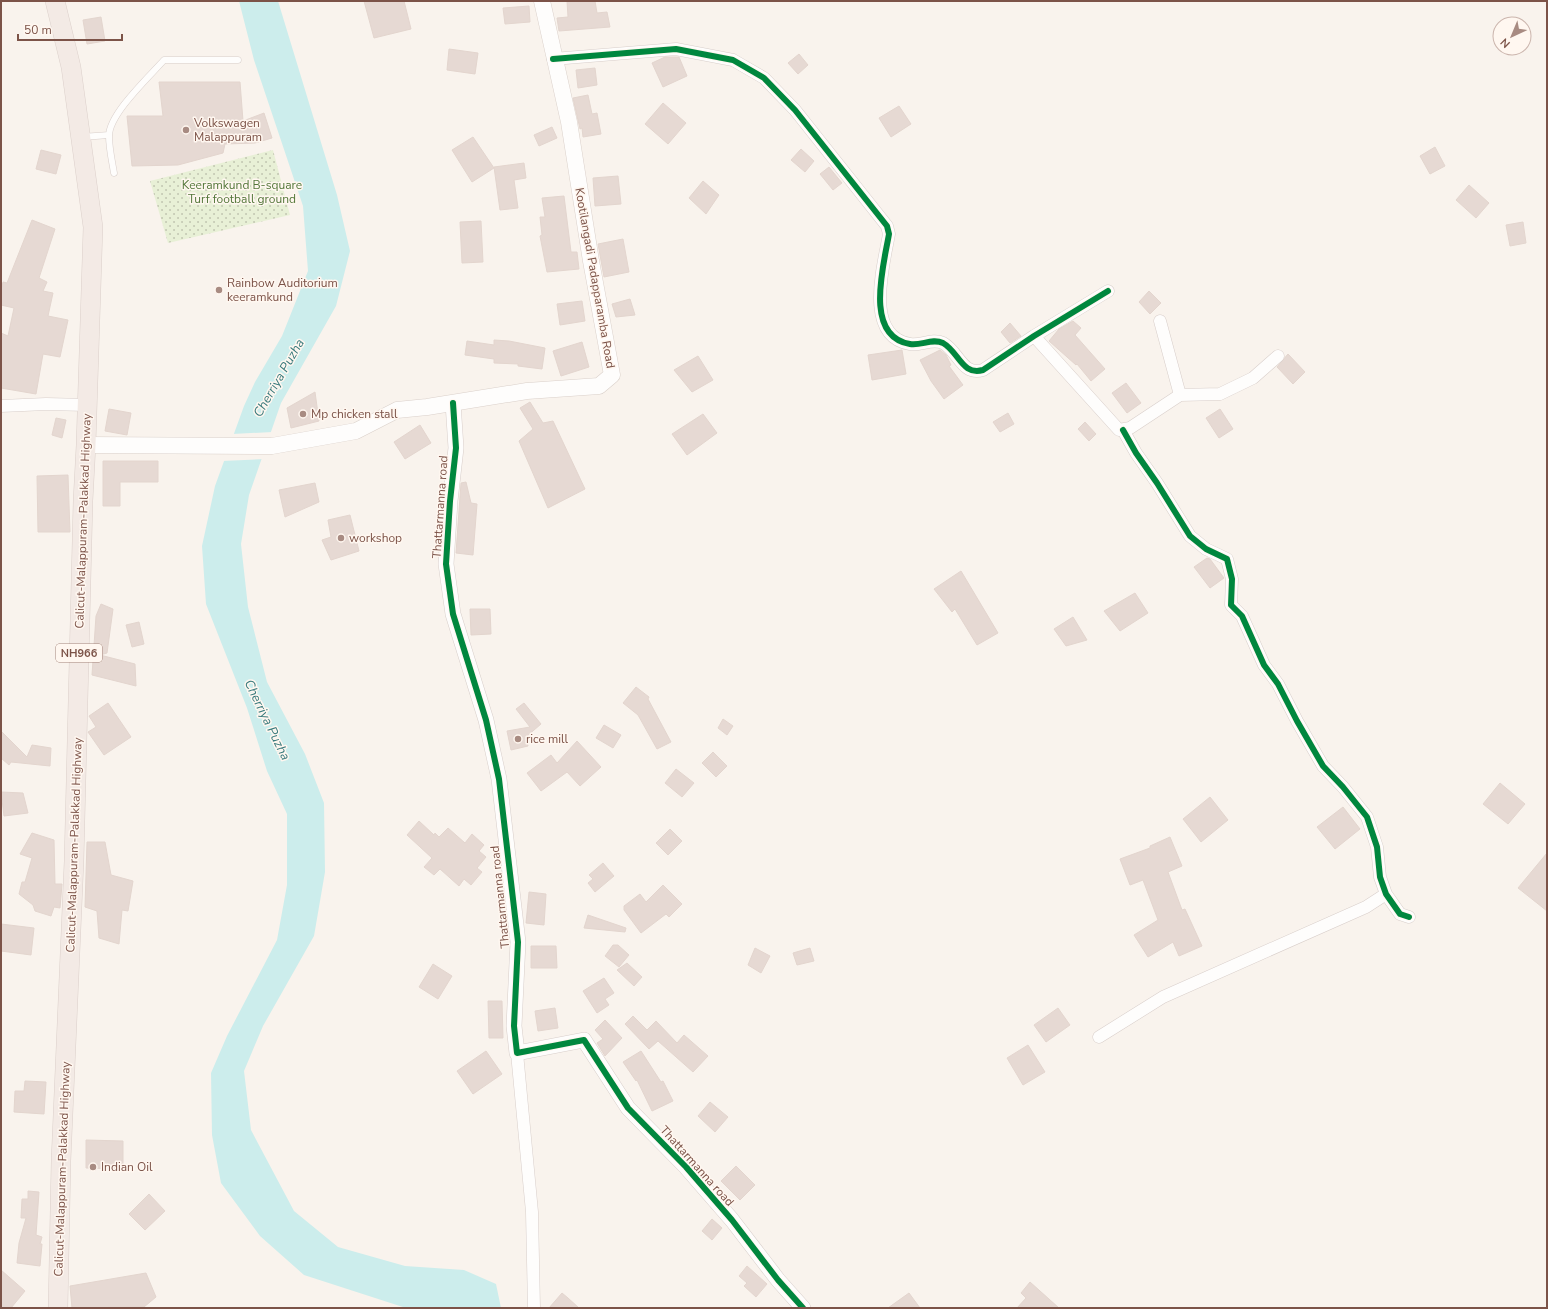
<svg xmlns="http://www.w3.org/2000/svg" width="1548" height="1309" font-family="'Nunito Sans',sans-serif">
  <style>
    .park { fill: url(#park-dots) }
    .water { fill: #ccedec }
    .pier { fill: #f9f3ed }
    .building { fill: #e6d9d3; stroke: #e3d5ce }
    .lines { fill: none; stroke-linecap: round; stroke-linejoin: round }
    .service-casing { stroke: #d8ceca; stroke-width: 7 }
    .minor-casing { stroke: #d8ceca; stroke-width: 13 }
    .tertiary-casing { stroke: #d8ceca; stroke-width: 16 }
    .secondary-casing { stroke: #dad0ca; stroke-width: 17 }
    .trunk-casing { stroke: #dbcfca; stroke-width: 20 }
    .service { stroke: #fefdfc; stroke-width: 6 }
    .minor { stroke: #fefdfc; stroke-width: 12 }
    .tertiary { stroke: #fefdfc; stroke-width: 15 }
    .secondary { stroke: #fefdfc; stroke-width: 16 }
    .trunk { stroke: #f3eae5; stroke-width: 19 }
    .cycleway-casing { stroke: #fff7f0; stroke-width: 8 }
    .cycleway { stroke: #00873e; stroke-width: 6 }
    .poi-dot { fill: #a88b82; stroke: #fff7f0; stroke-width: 1.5 }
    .labels { text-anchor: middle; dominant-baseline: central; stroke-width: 3; stroke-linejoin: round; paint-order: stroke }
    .shield { fill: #fff7f0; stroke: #a3847a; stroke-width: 1 }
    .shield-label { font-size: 11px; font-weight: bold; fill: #7c5348 }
    .poi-label { font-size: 12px; fill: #7c5348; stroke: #fff7f0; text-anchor: start }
    .park-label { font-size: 12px; fill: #537739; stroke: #fff7f0 }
    .street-label { font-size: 12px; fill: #7c5348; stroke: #fff7f0 }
    .water-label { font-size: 13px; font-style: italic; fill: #37797b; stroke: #fff7f0 }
  </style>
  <defs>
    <pattern id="park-dots" width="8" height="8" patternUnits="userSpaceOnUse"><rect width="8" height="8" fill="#e8f0d6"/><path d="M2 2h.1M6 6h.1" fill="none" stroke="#c1c5b0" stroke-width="1.8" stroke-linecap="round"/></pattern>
  </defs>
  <rect width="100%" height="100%" fill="#f9f3ed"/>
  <path class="park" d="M 273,150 L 290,215 L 168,243 L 150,181 Z"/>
  <path class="water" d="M 239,1 L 278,1 L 337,195 L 350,251 L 336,306 L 281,403 L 249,495 L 241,544 L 248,607 L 267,682 L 305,754 L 324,803 L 325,872 L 314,936 L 263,1026 L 244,1071 L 251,1130 L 294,1211 L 338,1247 L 405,1266 L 464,1270 L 496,1284 L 501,1308 L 406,1308 L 304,1275 L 260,1236 L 221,1183 L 212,1135 L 211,1073 L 227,1036 L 277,940 L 287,885 L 287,814 L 267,771 L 247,708 L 206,604 L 202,546 L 215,486 L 244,406 L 255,382 L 282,336 L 308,271 L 303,206 L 254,60 Z"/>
  <path class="pier" d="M 273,432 L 265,459 L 222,461 L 232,434 Z"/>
  <path class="building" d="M 364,1 L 404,1 L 411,29 L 374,38 Z
    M 567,1 L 595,1 L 597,13 L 607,12 L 610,27 L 559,31 L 557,18 L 568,17 Z
    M 529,6 L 530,22 L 505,24 L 503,8 Z
    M 101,17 L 105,41 L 87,44 L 83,20 Z
    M 449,49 L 478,53 L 475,74 L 447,70 Z
    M 799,54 L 808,65 L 798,74 L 788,63 Z
    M 665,57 L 679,57 L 687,76 L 663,87 L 652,63 Z
    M 595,68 L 597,85 L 578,88 L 576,70 Z
    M 159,82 L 240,82 L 243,121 L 264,113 L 272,138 L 255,143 L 225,144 L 223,153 L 178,165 L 132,166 L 127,116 L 163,116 Z
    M 588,95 L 592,114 L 597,113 L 601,134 L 583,137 L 582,128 L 580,129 L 573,98 Z
    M 663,103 L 686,123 L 668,144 L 645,124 Z
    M 899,106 L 911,124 L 891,137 L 879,118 Z
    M 552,127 L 557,138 L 539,146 L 534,135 Z
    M 473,137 L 494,168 L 472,182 L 452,150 Z
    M 1435,147 L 1445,166 L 1430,174 L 1420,156 Z
    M 801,149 L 814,161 L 805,172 L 791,160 Z
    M 41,150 L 61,155 L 56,174 L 36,169 Z
    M 524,163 L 526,178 L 514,180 L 518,208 L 500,210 L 494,167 Z
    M 829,167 L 842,183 L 833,190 L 820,174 Z
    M 618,176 L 621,204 L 595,206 L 593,178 Z
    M 703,181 L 719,195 L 706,214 L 689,198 Z
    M 1469,185 L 1489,203 L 1476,218 L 1456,200 Z
    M 564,196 L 571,252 L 577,252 L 579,269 L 547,272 L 540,236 L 542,235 L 540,217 L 545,217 L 542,198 Z
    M 32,220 L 55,229 L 39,278 L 47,282 L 43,291 L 53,293 L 48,316 L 68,320 L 60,357 L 43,354 L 36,394 L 1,388 L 1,333 L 8,336 L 14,308 L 1,305 L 1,290 L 3,282 L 7,283 Z
    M 481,221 L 483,262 L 462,263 L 460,222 Z
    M 1523,222 L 1526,243 L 1510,246 L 1506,225 Z
    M 623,239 L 629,272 L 604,277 L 598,244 Z
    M 1149,291 L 1161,303 L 1150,314 L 1139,302 Z
    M 630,299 L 635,315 L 616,317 L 612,304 Z
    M 582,301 L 585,321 L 560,325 L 557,304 Z
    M 1073,321 L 1081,328 L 1075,335 L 1105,369 L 1091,381 L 1077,364 L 1076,365 L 1049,341 L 1059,329 Z
    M 1010,323 L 1021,336 L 1010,343 L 1001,332 Z
    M 494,340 L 509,341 L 545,348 L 542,369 L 518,366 L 518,364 L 494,363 L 494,359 L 465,355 L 467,341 L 494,345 Z
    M 582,342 L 589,367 L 561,376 L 553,351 Z
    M 902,350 L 906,374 L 872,380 L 868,355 Z
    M 940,350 L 946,355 L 951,365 L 949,366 L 963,385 L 944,399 L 931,381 L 920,360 Z
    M 1288,354 L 1305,372 L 1293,384 L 1277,367 Z
    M 698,356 L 713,380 L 692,392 L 674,370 Z
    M 1126,383 L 1141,403 L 1127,413 L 1112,393 Z
    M 315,392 L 319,421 L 291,428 L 287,408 Z
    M 530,402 L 543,423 L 553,421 L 585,489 L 548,508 L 519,441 L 533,429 L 520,408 Z
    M 109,409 L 131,413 L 127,435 L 105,431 Z
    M 1220,409 L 1233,429 L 1219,438 L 1206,418 Z
    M 1008,413 L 1014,424 L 1000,432 L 993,422 Z
    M 703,414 L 717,433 L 687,455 L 672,434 Z
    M 56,418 L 66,420 L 62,438 L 52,435 Z
    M 1085,422 L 1096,434 L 1089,441 L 1078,429 Z
    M 420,425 L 431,443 L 405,459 L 394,442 Z
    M 103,461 L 158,461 L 158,482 L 120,482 L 120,506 L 103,506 Z
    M 68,475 L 70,532 L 38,532 L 37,476 Z
    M 466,482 L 471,503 L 477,504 L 473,555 L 456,553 L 461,483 Z
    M 315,483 L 319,502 L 285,517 L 279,490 Z
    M 350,515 L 359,551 L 331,560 L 322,540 L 331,537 L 328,520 Z
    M 1207,558 L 1210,559 L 1224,578 L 1210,588 L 1194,567 Z
    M 961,571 L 998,633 L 977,645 L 955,609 L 952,612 L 934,589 Z
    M 1135,593 L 1148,613 L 1120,631 L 1104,611 Z
    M 101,604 L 113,609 L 107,653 L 100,655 L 135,664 L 136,686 L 92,675 L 96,616 Z
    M 470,609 L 490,609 L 491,634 L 471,635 Z
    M 1073,617 L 1087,640 L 1066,646 L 1054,629 Z
    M 139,622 L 144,644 L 132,647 L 126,625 Z
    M 636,687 L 649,697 L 648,699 L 671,742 L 657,749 L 638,715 L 623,703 Z
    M 108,703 L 131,737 L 104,755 L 88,732 L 96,727 L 89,716 Z
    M 524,703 L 541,724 L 526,737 L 528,746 L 511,750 L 507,731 L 530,727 L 516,709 Z
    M 723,719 L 733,726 L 727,735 L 718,728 Z
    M 604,725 L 621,735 L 613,748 L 596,738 Z
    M 1,731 L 27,757 L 32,745 L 51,748 L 50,766 L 11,762 L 9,765 L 1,758 Z
    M 577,741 L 601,767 L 580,786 L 567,772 L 541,791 L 527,773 L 551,755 L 557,763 Z
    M 713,752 L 727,766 L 716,777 L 702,763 Z
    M 676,769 L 694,783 L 682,797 L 665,783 Z
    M 1500,783 L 1525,804 L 1508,824 L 1483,804 Z
    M 1,792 L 23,793 L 28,813 L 4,816 Z
    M 1210,797 L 1228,820 L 1201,842 L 1183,819 Z
    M 1343,807 L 1360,829 L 1335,849 L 1317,827 Z
    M 419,821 L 434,835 L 435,833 L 439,837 L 448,828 L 465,843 L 472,834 L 484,845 L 479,851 L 486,857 L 477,868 L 482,872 L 471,885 L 464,879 L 459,886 L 440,869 L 434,875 L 424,867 L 432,858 L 407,835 Z
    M 670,829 L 682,841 L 668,855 L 656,843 Z
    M 32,833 L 54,840 L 55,884 L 62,884 L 60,908 L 54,907 L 51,916 L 35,911 L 33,905 L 19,894 L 22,882 L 25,882 L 32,858 L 20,854 Z
    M 1170,837 L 1182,866 L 1168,872 L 1182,910 L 1185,909 L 1202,946 L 1179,956 L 1173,942 L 1148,957 L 1134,935 L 1158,920 L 1143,880 L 1130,885 L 1120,859 L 1150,848 L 1150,846 Z
    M 87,842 L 105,842 L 111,875 L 133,881 L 128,911 L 122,910 L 119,944 L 99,938 L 97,911 L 85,907 Z
    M 1547,853 L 1547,911 L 1518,888 Z
    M 603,863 L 614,876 L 595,892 L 588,883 L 593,879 L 589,875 Z
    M 663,885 L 682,904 L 669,917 L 666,914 L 641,933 L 624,910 L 624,906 L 640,894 L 646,902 Z
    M 529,892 L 546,894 L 544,925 L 526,923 Z
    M 588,915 L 626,928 L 625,932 L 584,928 Z
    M 1,924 L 34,928 L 31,955 L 1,951 Z
    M 613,945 L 618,945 L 629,955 L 619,967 L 605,956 Z
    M 531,946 L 556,946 L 557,968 L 531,968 Z
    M 755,948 L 770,956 L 761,973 L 748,965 Z
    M 810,948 L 814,961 L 797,965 L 793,953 Z
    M 627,963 L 642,977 L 634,986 L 617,970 Z
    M 433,964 L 452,976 L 438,999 L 419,987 Z
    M 604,978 L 614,993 L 605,999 L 609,1005 L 597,1013 L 583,991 Z
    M 488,1001 L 502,1001 L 503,1038 L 489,1038 Z
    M 555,1008 L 558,1028 L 538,1031 L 535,1011 Z
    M 1058,1008 L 1070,1025 L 1046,1042 L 1034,1025 Z
    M 633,1016 L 647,1030 L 656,1021 L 677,1043 L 684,1035 L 708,1056 L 693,1072 L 658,1041 L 649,1049 L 625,1024 Z
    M 605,1020 L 622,1038 L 605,1056 L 597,1043 L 603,1039 L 595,1030 Z
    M 1028,1045 L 1045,1072 L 1023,1085 L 1007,1058 Z
    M 486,1051 L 502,1074 L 473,1094 L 457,1071 Z
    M 641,1051 L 661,1082 L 663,1081 L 673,1101 L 652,1111 L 637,1080 L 636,1081 L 623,1062 Z
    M 25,1081 L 46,1082 L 44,1114 L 14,1112 L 15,1091 L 24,1091 Z
    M 710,1102 L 728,1117 L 715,1132 L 698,1116 Z
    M 86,1140 L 123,1141 L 123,1169 L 86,1168 Z
    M 736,1166 L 755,1185 L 740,1200 L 721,1181 Z
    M 28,1191 L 39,1192 L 36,1235 L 42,1237 L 40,1244 L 42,1244 L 40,1266 L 17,1263 L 19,1243 L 26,1218 L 21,1218 L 22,1199 L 28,1199 Z
    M 149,1194 L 165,1211 L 145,1230 L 129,1214 Z
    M 712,1219 L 722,1228 L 712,1240 L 702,1231 Z
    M 747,1266 L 767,1284 L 756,1297 L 744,1286 L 747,1283 L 739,1276 Z
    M 1,1270 L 25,1291 L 11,1308 L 1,1308 Z
    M 146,1273 L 156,1297 L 144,1307 L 72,1308 L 70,1286 Z
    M 1030,1282 L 1059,1308 L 1017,1308 L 1026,1298 L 1021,1293 Z
    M 562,1293 L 568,1298 L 579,1308 L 549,1308 Z
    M 909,1293 L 920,1308 L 888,1308 Z"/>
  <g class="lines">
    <g class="service-casing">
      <path id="service" d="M 82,137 L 109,135
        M 114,173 C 112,161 109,148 109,136 C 109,114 149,77 164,60 L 238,60"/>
    </g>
    <g class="minor-casing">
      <path id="minor" d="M 553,59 L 676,49 L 733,60 L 764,78 L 795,110 L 887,226 L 889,234 C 884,264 863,336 910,344 C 921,346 932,338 943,343 C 959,352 962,376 983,370 L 1034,336 L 1108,291
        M 1160,321 L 1180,395
        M 1034,336 L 1119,430 L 1130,428 L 1180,395 L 1220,394 L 1253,378 L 1278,356
        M 1,406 L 46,404 L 87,405
        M 1123,430 L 1136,453 L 1157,483 L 1190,536 L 1206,549 L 1227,559 L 1232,579 L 1231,605 L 1242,616 L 1264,665 L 1278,684 L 1297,721 L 1323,766 L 1343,787 L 1367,817 L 1377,847 L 1380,877 L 1386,894 L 1400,914 L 1409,917
        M 1099,1037 L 1163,997 L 1366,907 L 1386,894
        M 517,1053 L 532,1212 L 534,1308"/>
    </g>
    <g class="tertiary-casing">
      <path id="tertiary" d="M 453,403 L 456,448 L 450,501 L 446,564 L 453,614 L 486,720 L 499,779 L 518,942 L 514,1026 L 517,1053 L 584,1040 L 628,1108 L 686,1167 L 732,1220 L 778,1280 L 803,1308"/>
    </g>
    <g class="secondary-casing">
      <path id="secondary" d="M 86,445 L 272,446 L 356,431 L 397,410 L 427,407 L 527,391 L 599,386 L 612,375 L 591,261 L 569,122 L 542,1"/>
    </g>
    <g class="trunk-casing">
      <path id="trunk" d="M 55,1 L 71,67 L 93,227 L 86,445 L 83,501 L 74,861 L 61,1161 L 58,1308"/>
    </g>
    <use href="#service" class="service"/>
    <use href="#minor" class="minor"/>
    <use href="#tertiary" class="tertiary"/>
    <use href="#secondary" class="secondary"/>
    <use href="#trunk" class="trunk"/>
    <g class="cycleway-casing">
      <path id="cycleway" d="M 553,59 L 676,49 L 733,60 L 764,78 L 795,110 L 887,226 L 889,234 C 884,264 863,336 910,344 C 921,346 932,338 943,343 C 959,352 962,376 983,370 L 1034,336 L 1108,291
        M 453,403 L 456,448 L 450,501 L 446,564 L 453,614 L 486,720 L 499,779 L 518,942 L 514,1026 L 517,1053 L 584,1040 L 628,1108 L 686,1167 L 732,1220 L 778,1280 L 803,1308
        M 1123,430 L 1136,453 L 1157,483 L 1190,536 L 1206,549 L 1227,559 L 1232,579 L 1231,605 L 1242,616 L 1264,665 L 1278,684 L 1297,721 L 1323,766 L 1343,787 L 1367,817 L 1377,847 L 1380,877 L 1386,894 L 1400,914 L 1409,917"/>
    </g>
    <use href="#cycleway" class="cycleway"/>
  </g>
  <g class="poi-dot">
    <circle cx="186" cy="130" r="4"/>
    <circle cx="219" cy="290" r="4"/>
    <circle cx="303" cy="414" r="4"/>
    <circle cx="341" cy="538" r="4"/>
    <circle cx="518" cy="739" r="4"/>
    <circle cx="93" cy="1167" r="4"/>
  </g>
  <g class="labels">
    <rect class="shield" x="56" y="644" width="46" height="18" rx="3"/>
    <g class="shield-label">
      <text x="79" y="653">NH966</text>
    </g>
    <g class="poi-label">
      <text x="194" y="123">Volkswagen<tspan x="194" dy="14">Malappuram</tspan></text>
      <text x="227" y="283">Rainbow Auditorium<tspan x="227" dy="14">keeramkund</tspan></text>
      <text x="311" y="414">Mp chicken stall</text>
      <text x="349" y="538">workshop</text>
      <text x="526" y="739">rice mill</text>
      <text x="101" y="1167">Indian Oil</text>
    </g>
    <g class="park-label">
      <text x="242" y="185">Keeramkund B-square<tspan x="242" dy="14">Turf football ground</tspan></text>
    </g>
    <g class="street-label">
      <text transform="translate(595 278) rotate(80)">Kootilangadi Padapparamba Road</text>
      <text transform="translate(440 507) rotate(-86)">Thattarmanna road</text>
      <text transform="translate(83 521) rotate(-88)">Calicut-Malappuram-Palakkad Highway</text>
      <text transform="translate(74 845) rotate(-88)">Calicut-Malappuram-Palakkad Highway</text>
      <text transform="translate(500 897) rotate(-96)">Thattarmanna road</text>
      <text transform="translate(697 1166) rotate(48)">Thattarmanna road</text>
      <text transform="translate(62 1169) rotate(-88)">Calicut-Malappuram-Palakkad Highway</text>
    </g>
    <g class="water-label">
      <text transform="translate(279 378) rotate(-60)">Cherriya Puzha</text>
      <text transform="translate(267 720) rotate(64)">Cherriya Puzha</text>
    </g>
  </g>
  <rect width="1548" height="1309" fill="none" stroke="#7c5348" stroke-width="4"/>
  <g transform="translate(1512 36) rotate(224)"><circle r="19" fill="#fff7f0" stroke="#cbb5ad"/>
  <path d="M0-3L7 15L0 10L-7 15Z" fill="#a88b82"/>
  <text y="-6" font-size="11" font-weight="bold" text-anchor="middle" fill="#7c5348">N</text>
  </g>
  <path d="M18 34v6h104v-6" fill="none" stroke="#7c5348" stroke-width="2"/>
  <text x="24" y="34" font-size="12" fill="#7c5348" stroke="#fff7f0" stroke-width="3" paint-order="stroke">50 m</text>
</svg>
